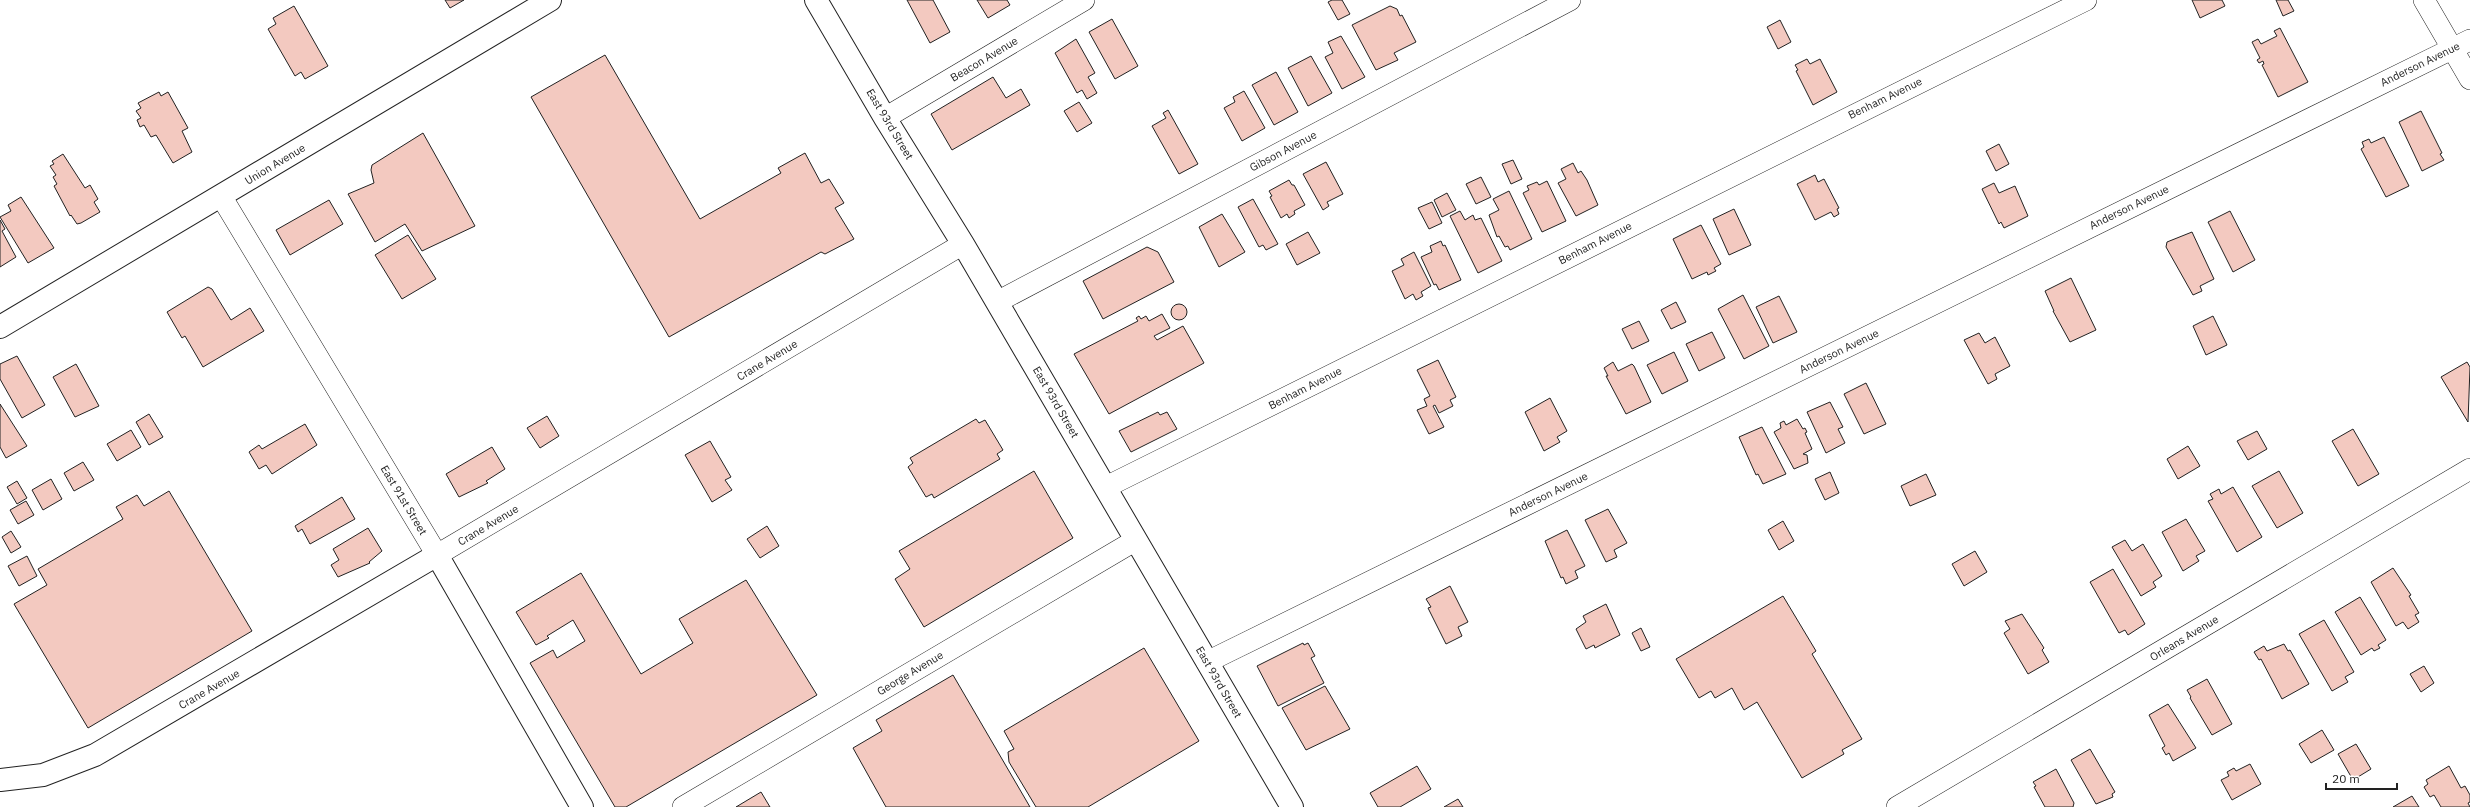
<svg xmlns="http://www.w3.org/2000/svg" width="2470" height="807" font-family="'IBM Plex Sans',sans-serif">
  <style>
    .building { fill: #f3c9c0; stroke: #222 }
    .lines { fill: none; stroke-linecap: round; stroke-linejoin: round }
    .minor-casing { stroke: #222; stroke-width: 22 }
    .tertiary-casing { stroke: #222; stroke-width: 24 }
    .secondary-casing { stroke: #222; stroke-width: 24 }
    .minor { stroke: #fff; stroke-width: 21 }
    .tertiary { stroke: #fff; stroke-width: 22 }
    .secondary { stroke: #fff; stroke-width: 22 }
    .labels { text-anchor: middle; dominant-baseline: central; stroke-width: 3; stroke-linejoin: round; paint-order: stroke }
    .street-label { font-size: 11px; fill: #222; stroke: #fff }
  </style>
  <rect width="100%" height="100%" fill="#fff"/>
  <path class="building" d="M 445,0 L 464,0 L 450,8 Z
    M 907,0 L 933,0 L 950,32 L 930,43 Z
    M 977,0 L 1007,0 L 1010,5 L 988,18 Z
    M 1332,0 L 1342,0 L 1350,14 L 1338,20 L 1328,2 Z
    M 2192,0 L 2222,0 L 2225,6 L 2200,18 Z
    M 2276,0 L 2288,0 L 2294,11 L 2283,16 Z
    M 294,6 L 328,66 L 305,79 L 301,72 L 295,76 L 268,29 L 276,24 L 273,18 Z
    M 1390,6 L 1397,9 L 1400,16 L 1402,15 L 1416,42 L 1394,53 L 1398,60 L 1376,70 L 1352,25 Z
    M 1112,19 L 1138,66 L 1115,79 L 1089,32 Z
    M 1780,20 L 1791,42 L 1778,49 L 1767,27 Z
    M 2280,28 L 2308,82 L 2278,97 L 2262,65 L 2264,64 L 2263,61 L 2259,63 L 2257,60 L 2260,58 L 2252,42 L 2258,39 L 2261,44 L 2277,36 L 2274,31 Z
    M 1341,36 L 1365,77 L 1342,89 L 1325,57 L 1333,53 L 1328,42 Z
    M 1076,39 L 1095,73 L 1088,77 L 1097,93 L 1087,99 L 1082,90 L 1077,93 L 1055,53 Z
    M 605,55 L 700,219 L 781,173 L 778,168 L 805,153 L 821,183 L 829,179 L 844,203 L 835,208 L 854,239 L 825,254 L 821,252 L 669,337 L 531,97 Z
    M 1311,56 L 1332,93 L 1308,106 L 1288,68 Z
    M 1807,59 L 1810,64 L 1820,59 L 1837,92 L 1813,105 L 1796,71 L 1798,70 L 1795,65 Z
    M 1276,72 L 1298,112 L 1274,125 L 1252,85 Z
    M 993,77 L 1006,98 L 1021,89 L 1030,105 L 952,150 L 931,114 Z
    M 1244,91 L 1265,128 L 1242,141 L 1224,108 L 1235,102 L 1233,97 Z
    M 159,92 L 161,96 L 168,92 L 188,128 L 182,131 L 192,152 L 173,163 L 156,135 L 151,137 L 144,125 L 140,127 L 137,120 L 141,118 L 136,111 L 141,108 L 138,103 Z
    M 1079,102 L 1092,123 L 1077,132 L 1064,111 Z
    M 1168,110 L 1198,164 L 1179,174 L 1152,126 L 1166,118 L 1163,113 Z
    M 2421,111 L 2442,153 L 2440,154 L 2444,160 L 2422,171 L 2399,122 Z
    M 423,133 L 475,226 L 422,251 L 405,224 L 375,242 L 348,194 L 374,183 L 371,170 L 372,165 Z
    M 2384,137 L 2409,186 L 2386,197 L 2361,149 L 2364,147 L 2362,142 L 2369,139 L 2371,143 Z
    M 1999,144 L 2009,164 L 1996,171 L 1986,151 Z
    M 63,154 L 85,188 L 90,185 L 98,199 L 94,202 L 100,212 L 81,223 L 77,224 L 71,215 L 70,216 L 54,186 L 57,184 L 53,177 L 56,175 L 50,166 L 54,164 L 52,161 Z
    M 1513,160 L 1522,179 L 1511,184 L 1502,164 Z
    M 1326,162 L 1343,194 L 1327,202 L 1329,206 L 1323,210 L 1303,174 Z
    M 1573,163 L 1578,173 L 1581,171 L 1587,180 L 1598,205 L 1576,216 L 1558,183 L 1566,179 L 1561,169 Z
    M 1815,175 L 1818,182 L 1824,179 L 1839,208 L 1837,209 L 1839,214 L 1834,217 L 1831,212 L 1815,220 L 1797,184 Z
    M 1481,177 L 1491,197 L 1476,204 L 1466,184 Z
    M 1289,180 L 1292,185 L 1294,185 L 1305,205 L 1294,211 L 1295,214 L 1289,218 L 1287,214 L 1281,218 L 1270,197 L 1272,196 L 1269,191 Z
    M 1547,181 L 1566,221 L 1542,232 L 1523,193 L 1529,190 L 1527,186 L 1537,182 L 1539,185 Z
    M 1994,183 L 1999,193 L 2015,186 L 2028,216 L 2004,228 L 2001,222 L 1999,224 L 1982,189 Z
    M 1509,191 L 1532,239 L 1510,250 L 1508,246 L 1505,247 L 1499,236 L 1497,237 L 1489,215 L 1499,210 L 1493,199 Z
    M 1447,193 L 1456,210 L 1442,217 L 1434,200 Z
    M 21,197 L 54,248 L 28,263 L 0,217 L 11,211 L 8,205 Z
    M 1253,199 L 1278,244 L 1266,250 L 1263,245 L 1259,247 L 1238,207 Z
    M 329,200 L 343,224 L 290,255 L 276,230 Z
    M 1432,202 L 1442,223 L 1429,229 L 1418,208 Z
    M 1734,209 L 1751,245 L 1729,255 L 1713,219 Z
    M 1460,211 L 1465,220 L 1473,215 L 1475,220 L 1481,218 L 1502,261 L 1478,273 L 1450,216 Z
    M 2230,211 L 2255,260 L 2233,272 L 2208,222 Z
    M 1222,214 L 1245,252 L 1219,267 L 1199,227 Z
    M 0,220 L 5,229 L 2,231 L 16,257 L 0,267 Z
    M 1701,225 L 1721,264 L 1714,268 L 1716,271 L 1708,275 L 1707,272 L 1692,279 L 1673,239 Z
    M 1308,232 L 1320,253 L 1297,265 L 1286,244 Z
    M 2192,232 L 2214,279 L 2200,286 L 2202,291 L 2193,295 L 2166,247 L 2167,242 Z
    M 408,235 L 436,279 L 402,299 L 375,255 Z
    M 1441,241 L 1443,246 L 1445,245 L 1461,280 L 1439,290 L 1436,284 L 1434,285 L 1421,257 L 1432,252 L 1430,246 Z
    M 1147,247 L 1158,252 L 1174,282 L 1103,319 L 1083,281 Z
    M 1414,252 L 1431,286 L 1421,292 L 1423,296 L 1416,300 L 1413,294 L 1405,299 L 1392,271 L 1404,265 L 1401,259 Z
    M 2071,278 L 2096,330 L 2070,342 L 2053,311 L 2054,311 L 2045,291 Z
    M 208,287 L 212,289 L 231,320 L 250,308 L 264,331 L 203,367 L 185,336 L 182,338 L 167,312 Z
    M 1743,295 L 1769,346 L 1744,359 L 1718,309 Z
    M 1779,296 L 1797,332 L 1773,343 L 1756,307 Z
    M 1676,302 L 1686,322 L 1671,329 L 1661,310 Z
    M1171 312a8 8 0 1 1 16 0a8 8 0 1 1-16 0Z
    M 1162,314 L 1170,328 L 1154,336 L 1157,340 L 1183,326 L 1204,363 L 1109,414 L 1074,354 L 1138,321 L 1136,318 L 1139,316 L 1141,319 L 1146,316 L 1149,321 Z
    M 2213,316 L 2227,345 L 2206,355 L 2193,326 Z
    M 1639,321 L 1649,341 L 1632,349 L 1622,329 Z
    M 1712,332 L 1725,358 L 1699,371 L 1686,344 Z
    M 1979,333 L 1985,343 L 1995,337 L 2010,366 L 1995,374 L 1997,379 L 1988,384 L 1964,340 Z
    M 1674,352 L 1688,381 L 1662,394 L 1647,365 Z
    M 17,356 L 45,405 L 22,418 L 0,379 L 0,364 Z
    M 1438,360 L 1456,397 L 1450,400 L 1453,406 L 1439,413 L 1435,405 L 1433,406 L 1444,427 L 1429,434 L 1417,410 L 1427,406 L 1424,399 L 1430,396 L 1417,370 Z
    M 1613,362 L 1618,371 L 1632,364 L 1634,366 L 1651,402 L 1626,414 L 1606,376 L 1608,376 L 1604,368 Z
    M 2467,362 L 2470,367 L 2468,422 L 2441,377 Z
    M 76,364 L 99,406 L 75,417 L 53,377 Z
    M 1866,383 L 1886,424 L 1864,434 L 1844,394 Z
    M 1550,398 L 1567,431 L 1557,437 L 1560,442 L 1544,451 L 1525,412 Z
    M 1830,402 L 1843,427 L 1838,429 L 1845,443 L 1826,453 L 1807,412 Z
    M 0,404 L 27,446 L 6,458 L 0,447 Z
    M 1158,412 L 1160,415 L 1167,412 L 1177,429 L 1131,452 L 1119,431 Z
    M 149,414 L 163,437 L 149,445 L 136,422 Z
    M 547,416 L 559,436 L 540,448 L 527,428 Z
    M 976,419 L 979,423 L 985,420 L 1003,450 L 997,454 L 1000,459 L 934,498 L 932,494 L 926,497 L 908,467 L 913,463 L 910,458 Z
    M 1797,419 L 1803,429 L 1805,428 L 1807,432 L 1805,433 L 1812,449 L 1803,454 L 1807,455 L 1808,463 L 1794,469 L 1774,432 L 1781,428 L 1780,423 L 1784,421 L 1786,425 Z
    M 305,424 L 317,445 L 272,474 L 266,465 L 259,469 L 249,452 L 259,445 L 262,449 Z
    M 1762,427 L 1786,474 L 1763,484 L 1758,474 L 1756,475 L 1739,437 Z
    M 2353,429 L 2379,474 L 2358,486 L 2332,441 Z
    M 131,430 L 141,447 L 117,461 L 107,444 Z
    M 2257,431 L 2267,449 L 2248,460 L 2237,441 Z
    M 710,441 L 731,477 L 725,480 L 732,490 L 712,502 L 685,455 Z
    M 2188,446 L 2200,466 L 2178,479 L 2167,459 Z
    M 492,447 L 505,469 L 486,481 L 488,483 L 459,497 L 446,474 Z
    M 83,462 L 94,480 L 74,491 L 64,473 Z
    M 1034,471 L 1073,538 L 924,627 L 895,579 L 910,569 L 899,551 Z
    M 2279,471 L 2303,513 L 2277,528 L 2252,486 Z
    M 1830,472 L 1839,493 L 1825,500 L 1815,479 Z
    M 1926,474 L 1936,495 L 1910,506 L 1901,486 Z
    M 51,479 L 62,499 L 43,510 L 32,490 Z
    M 17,481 L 27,498 L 17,504 L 7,487 Z
    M 2233,487 L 2262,537 L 2237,552 L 2208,501 L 2213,499 L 2210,494 L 2219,489 L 2221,494 Z
    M 169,491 L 252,631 L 88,728 L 14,604 L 47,585 L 38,569 L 123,519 L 116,507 L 137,495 L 144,506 Z
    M 342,497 L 355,519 L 310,544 L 302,529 L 298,532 L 295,526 Z
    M 26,501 L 34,515 L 18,524 L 10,510 Z
    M 1608,509 L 1627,543 L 1614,550 L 1617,557 L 1606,562 L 1585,520 Z
    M 2186,519 L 2205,551 L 2196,556 L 2199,561 L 2183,571 L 2162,532 Z
    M 1783,521 L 1794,541 L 1779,550 L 1768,530 Z
    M 767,526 L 779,546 L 760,558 L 747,539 Z
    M 368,528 L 382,551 L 369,562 L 370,563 L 338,577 L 331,565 L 339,560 L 333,549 Z
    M 1567,530 L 1585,566 L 1575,571 L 1578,578 L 1566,584 L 1563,577 L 1561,578 L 1545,541 Z
    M 11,531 L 21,547 L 11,553 L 2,537 Z
    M 2125,540 L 2132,551 L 2143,544 L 2162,576 L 2153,582 L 2156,587 L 2141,596 L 2112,547 Z
    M 1975,551 L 1987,572 L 1964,586 L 1952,564 Z
    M 27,556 L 37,576 L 19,586 L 8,566 Z
    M 2393,568 L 2411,595 L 2409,596 L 2419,613 L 2415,615 L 2419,622 L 2408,629 L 2403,622 L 2396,626 L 2371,582 Z
    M 2113,569 L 2145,624 L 2128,635 L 2125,630 L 2119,633 L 2090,582 Z
    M 581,573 L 641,674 L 693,643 L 679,619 L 746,580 L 817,695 L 626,807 L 615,807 L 530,663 L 553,650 L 557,658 L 585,641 L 573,620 L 547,636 L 549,638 L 536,645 L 516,612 Z
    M 1450,586 L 1468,622 L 1458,627 L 1462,636 L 1446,644 L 1428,608 L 1431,607 L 1426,599 Z
    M 1783,596 L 1816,651 L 1812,654 L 1862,739 L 1842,750 L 1844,754 L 1802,778 L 1757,702 L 1744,710 L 1732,688 L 1715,698 L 1711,691 L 1699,698 L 1676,659 Z
    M 2360,597 L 2386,640 L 2378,645 L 2380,648 L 2374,651 L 2372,648 L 2361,655 L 2335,612 Z
    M 1606,604 L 1620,635 L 1595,648 L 1594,645 L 1586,649 L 1576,629 L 1586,622 L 1583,616 Z
    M 2022,614 L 2044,648 L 2042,650 L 2049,662 L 2028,674 L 2004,633 L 2010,629 L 2005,621 Z
    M 2324,620 L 2354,672 L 2345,677 L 2348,682 L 2332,691 L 2299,634 Z
    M 1641,628 L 1650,647 L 1641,651 L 1632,633 Z
    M 1303,643 L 1304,645 L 1308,643 L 1315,656 L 1311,658 L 1324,683 L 1278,706 L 1257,666 Z
    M 2284,644 L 2288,651 L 2290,650 L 2309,684 L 2282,699 L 2261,659 L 2259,660 L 2254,652 L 2264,646 L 2267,651 Z
    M 1144,648 L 1199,741 L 1088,807 L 1036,807 L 1009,762 L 1008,752 L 1014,749 L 1004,731 Z
    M 2424,666 L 2434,683 L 2421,692 L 2410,674 Z
    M 953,675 L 1030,807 L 886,807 L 853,748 L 882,731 L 876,720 Z
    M 2207,679 L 2232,724 L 2212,735 L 2190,698 L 2191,697 L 2187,690 Z
    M 1325,686 L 1350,729 L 1306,750 L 1282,708 Z
    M 2168,704 L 2196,748 L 2173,761 L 2169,753 L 2166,755 L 2162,748 L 2165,746 L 2149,715 Z
    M 2322,730 L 2334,750 L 2311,763 L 2299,744 Z
    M 2356,744 L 2371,769 L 2353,780 L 2338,754 Z
    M 2090,749 L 2115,792 L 2112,794 L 2113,797 L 2096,804 L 2071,760 Z
    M 2250,764 L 2261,784 L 2232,800 L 2221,780 L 2229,776 L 2227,772 L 2234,768 L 2236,771 Z
    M 1417,766 L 1431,789 L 1400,807 L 1378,807 L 1370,793 Z
    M 2449,766 L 2461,788 L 2465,786 L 2470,795 L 2470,802 L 2468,803 L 2470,807 L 2441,807 L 2434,795 L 2430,797 L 2424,787 L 2428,784 L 2426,780 Z
    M 2056,769 L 2074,803 L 2073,807 L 2045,807 L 2034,787 L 2036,786 L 2033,782 Z
    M 761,792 L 770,807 L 736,807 Z
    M 2412,796 L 2419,807 L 2393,807 Z
    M 1458,799 L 1463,807 L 1444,807 Z"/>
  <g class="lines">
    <g class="minor-casing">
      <path id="minor" d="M 2424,0 L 2470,79
        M 885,118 L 1084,0
        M 221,196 L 437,555 L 963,244
        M 997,302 L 1570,0
        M 1106,487 L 2086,0
        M 1207,662 L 2470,40
        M 683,807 L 1136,540
        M 1897,807 L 2470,469"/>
    </g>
    <g class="tertiary-casing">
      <path id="tertiary" d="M 0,780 L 43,775 L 95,755 L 437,555 L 582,807"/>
    </g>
    <g class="secondary-casing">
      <path id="secondary" d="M 816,0 L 885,118 L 963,244 L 1292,807
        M 0,327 L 550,0"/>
    </g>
    <use href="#minor" class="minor"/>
    <use href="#tertiary" class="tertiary"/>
    <use href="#secondary" class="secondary"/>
  </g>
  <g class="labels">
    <g class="street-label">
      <text transform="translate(984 59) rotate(-31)">Beacon Avenue</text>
      <text transform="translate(2420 64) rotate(-26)">Anderson Avenue</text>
      <text transform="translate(1885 98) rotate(-26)">Benham Avenue</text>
      <text transform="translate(890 124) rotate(59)">East 93rd Street</text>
      <text transform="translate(1283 151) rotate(-28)">Gibson Avenue</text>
      <text transform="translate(275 164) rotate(-31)">Union Avenue</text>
      <text transform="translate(2129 207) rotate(-26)">Anderson Avenue</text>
      <text transform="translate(1595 243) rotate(-27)">Benham Avenue</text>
      <text transform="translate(1839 351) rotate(-26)">Anderson Avenue</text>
      <text transform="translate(767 360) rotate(-31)">Crane Avenue</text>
      <text transform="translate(1305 388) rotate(-27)">Benham Avenue</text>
      <text transform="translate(1056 402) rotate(60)">East 93rd Street</text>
      <text transform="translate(1548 494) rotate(-26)">Anderson Avenue</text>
      <text transform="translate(404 500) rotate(59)">East 91st Street</text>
      <text transform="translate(488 525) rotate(-31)">Crane Avenue</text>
      <text transform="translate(2184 638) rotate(-31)">Orleans Avenue</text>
      <text transform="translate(910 673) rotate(-31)">George Avenue</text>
      <text transform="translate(1219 682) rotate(60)">East 93rd Street</text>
      <text transform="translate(209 689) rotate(-30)">Crane Avenue</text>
    </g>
  </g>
  <path d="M2326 783v6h71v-6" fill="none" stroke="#222222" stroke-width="2"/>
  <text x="2332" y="783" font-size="12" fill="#222222" stroke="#ffffff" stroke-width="3" paint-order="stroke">20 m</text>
</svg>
